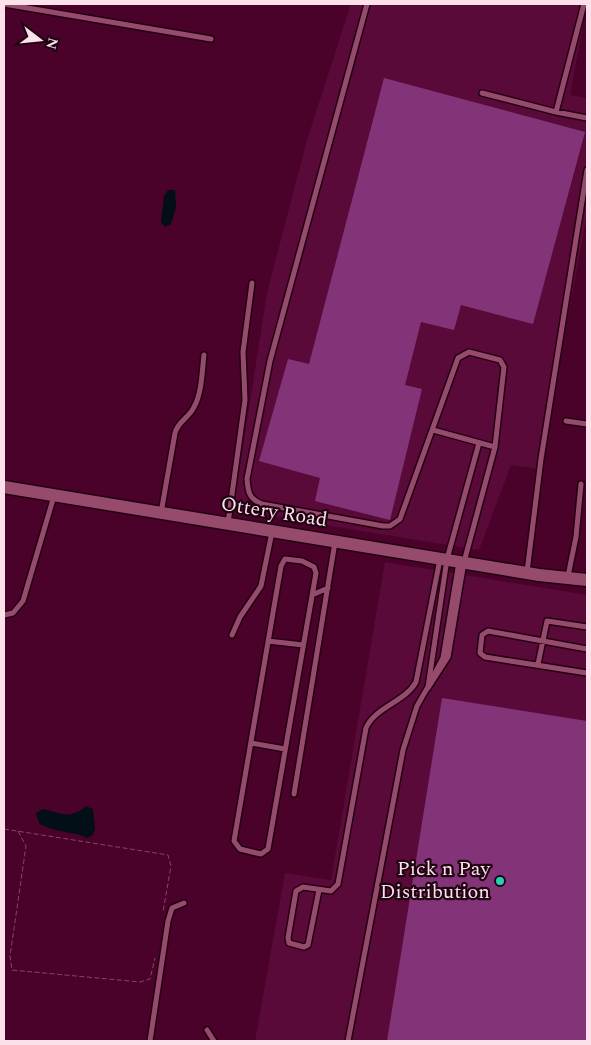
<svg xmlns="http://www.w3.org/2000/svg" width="591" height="1045" font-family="Spectral,serif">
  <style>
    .built { fill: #5a0a38 }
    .water { fill: #020f17 }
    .building { fill: #833478 }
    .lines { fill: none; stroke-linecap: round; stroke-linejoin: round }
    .service-casing { stroke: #230112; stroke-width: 8 }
    .tertiary-casing { stroke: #230112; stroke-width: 15 }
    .path { stroke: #814766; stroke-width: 1; stroke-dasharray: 5 2.5; stroke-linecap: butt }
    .service { stroke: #964b6d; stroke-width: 5 }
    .tertiary { stroke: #964b6d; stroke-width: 12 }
    .poi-dot { fill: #23d5af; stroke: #200412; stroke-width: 2 }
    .labels { text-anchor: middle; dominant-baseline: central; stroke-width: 4.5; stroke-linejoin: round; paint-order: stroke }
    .street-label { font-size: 20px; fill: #fce1eb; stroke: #200412 }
    .poi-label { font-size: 20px; fill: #fce1eb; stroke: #200412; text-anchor: end }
  </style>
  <rect width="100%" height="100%" fill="#4a022b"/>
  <path class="built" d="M 351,4 L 587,4 L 570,95 L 587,98 L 587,214 L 540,469 L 511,465 L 479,550 L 233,510 L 267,293 L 307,140 Z
    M 385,562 L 587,595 L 587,1041 L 255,1041 L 285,873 L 331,880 Z"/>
  <path class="water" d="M 168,190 L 175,190 L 176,207 L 171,224 L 165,227 L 161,222 L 164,196 Z
    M 86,806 L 93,809 L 95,829 L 92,836 L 86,838 C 80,832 53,833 39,823 L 36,813 L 43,809 C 61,813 70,820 86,806 Z"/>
  <path class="building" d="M 384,78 L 585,132 L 533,324 L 461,305 L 454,330 L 421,322 L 405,385 L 422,389 L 390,520 L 315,501 L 320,478 L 259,461 L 288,359 L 309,364 Z
    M 442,698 L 587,721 L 587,1041 L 387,1041 Z"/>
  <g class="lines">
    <g class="service-casing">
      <path id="service" d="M 4,4 L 211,39
        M 367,4 L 270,361 L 247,479 C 248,492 249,499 262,504 L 383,526 L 390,526 L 400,519 L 458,358 L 469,352 L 500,360 L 504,367 L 495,447 L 464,562 L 448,657 L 428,688
        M 482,93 L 556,112 L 587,118
        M 556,112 L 584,4
        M 566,421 L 587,424
        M 433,430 L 495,447
        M 161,513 L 175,433 C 178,421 189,418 194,407 C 202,393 202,371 204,355
        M 228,523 L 245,400 L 243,352 L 252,283
        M 285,559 L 302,561 L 314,567 L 316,573 L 268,849 L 261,854 L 240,849 L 234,841 L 281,566 Z
        M 527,572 L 541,459 L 587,170
        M 568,576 L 576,537 L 581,484
        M 312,595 L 328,588
        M 4,615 L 13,613 L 23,601 L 54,496
        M 232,635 L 240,617 L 261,586 L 272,532
        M 268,641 L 303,645
        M 587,649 L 488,631 L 482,635 L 480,653 L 485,657 L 587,673
        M 538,664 L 547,621 L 587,627
        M 434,675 L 443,658 L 459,562
        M 428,687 L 447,559 L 479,443
        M 251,743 L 285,749
        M 294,794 L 335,542
        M 319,890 L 308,945 L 304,947 L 289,943 L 288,938 L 296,891 L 303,887 L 331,891 L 338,884 L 366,728 C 375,707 405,702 416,682 L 440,559
        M 207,1030 L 214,1041
        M 150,1041 L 168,921 L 172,908 L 184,903
        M 348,1041 L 403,750 L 417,706 L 429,685"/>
    </g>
    <g class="tertiary-casing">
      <path id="tertiary" d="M 4,487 L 539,575 L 587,580"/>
    </g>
    <path class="path" d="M 4,829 L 168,855 L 171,866 L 163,912
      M 18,831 L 26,846 L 10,956 L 12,970 L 140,982 L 150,979 L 155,958"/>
    <use href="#service" class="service"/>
    <use href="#tertiary" class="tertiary"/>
  </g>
  <circle class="poi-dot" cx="500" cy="881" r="5"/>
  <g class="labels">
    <g class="street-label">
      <text transform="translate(274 512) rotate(9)">Ottery Road</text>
    </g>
    <g class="poi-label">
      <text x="490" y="869">Pick n Pay<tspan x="490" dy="23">Distribution</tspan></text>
    </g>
  </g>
  <rect width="591" height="1045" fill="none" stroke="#fce1eb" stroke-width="10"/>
  <g transform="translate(40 40) rotate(106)" stroke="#200412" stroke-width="4" paint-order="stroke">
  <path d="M0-4L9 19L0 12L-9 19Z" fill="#fce1eb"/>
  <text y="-8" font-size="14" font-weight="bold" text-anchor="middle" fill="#fce1eb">N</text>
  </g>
</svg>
